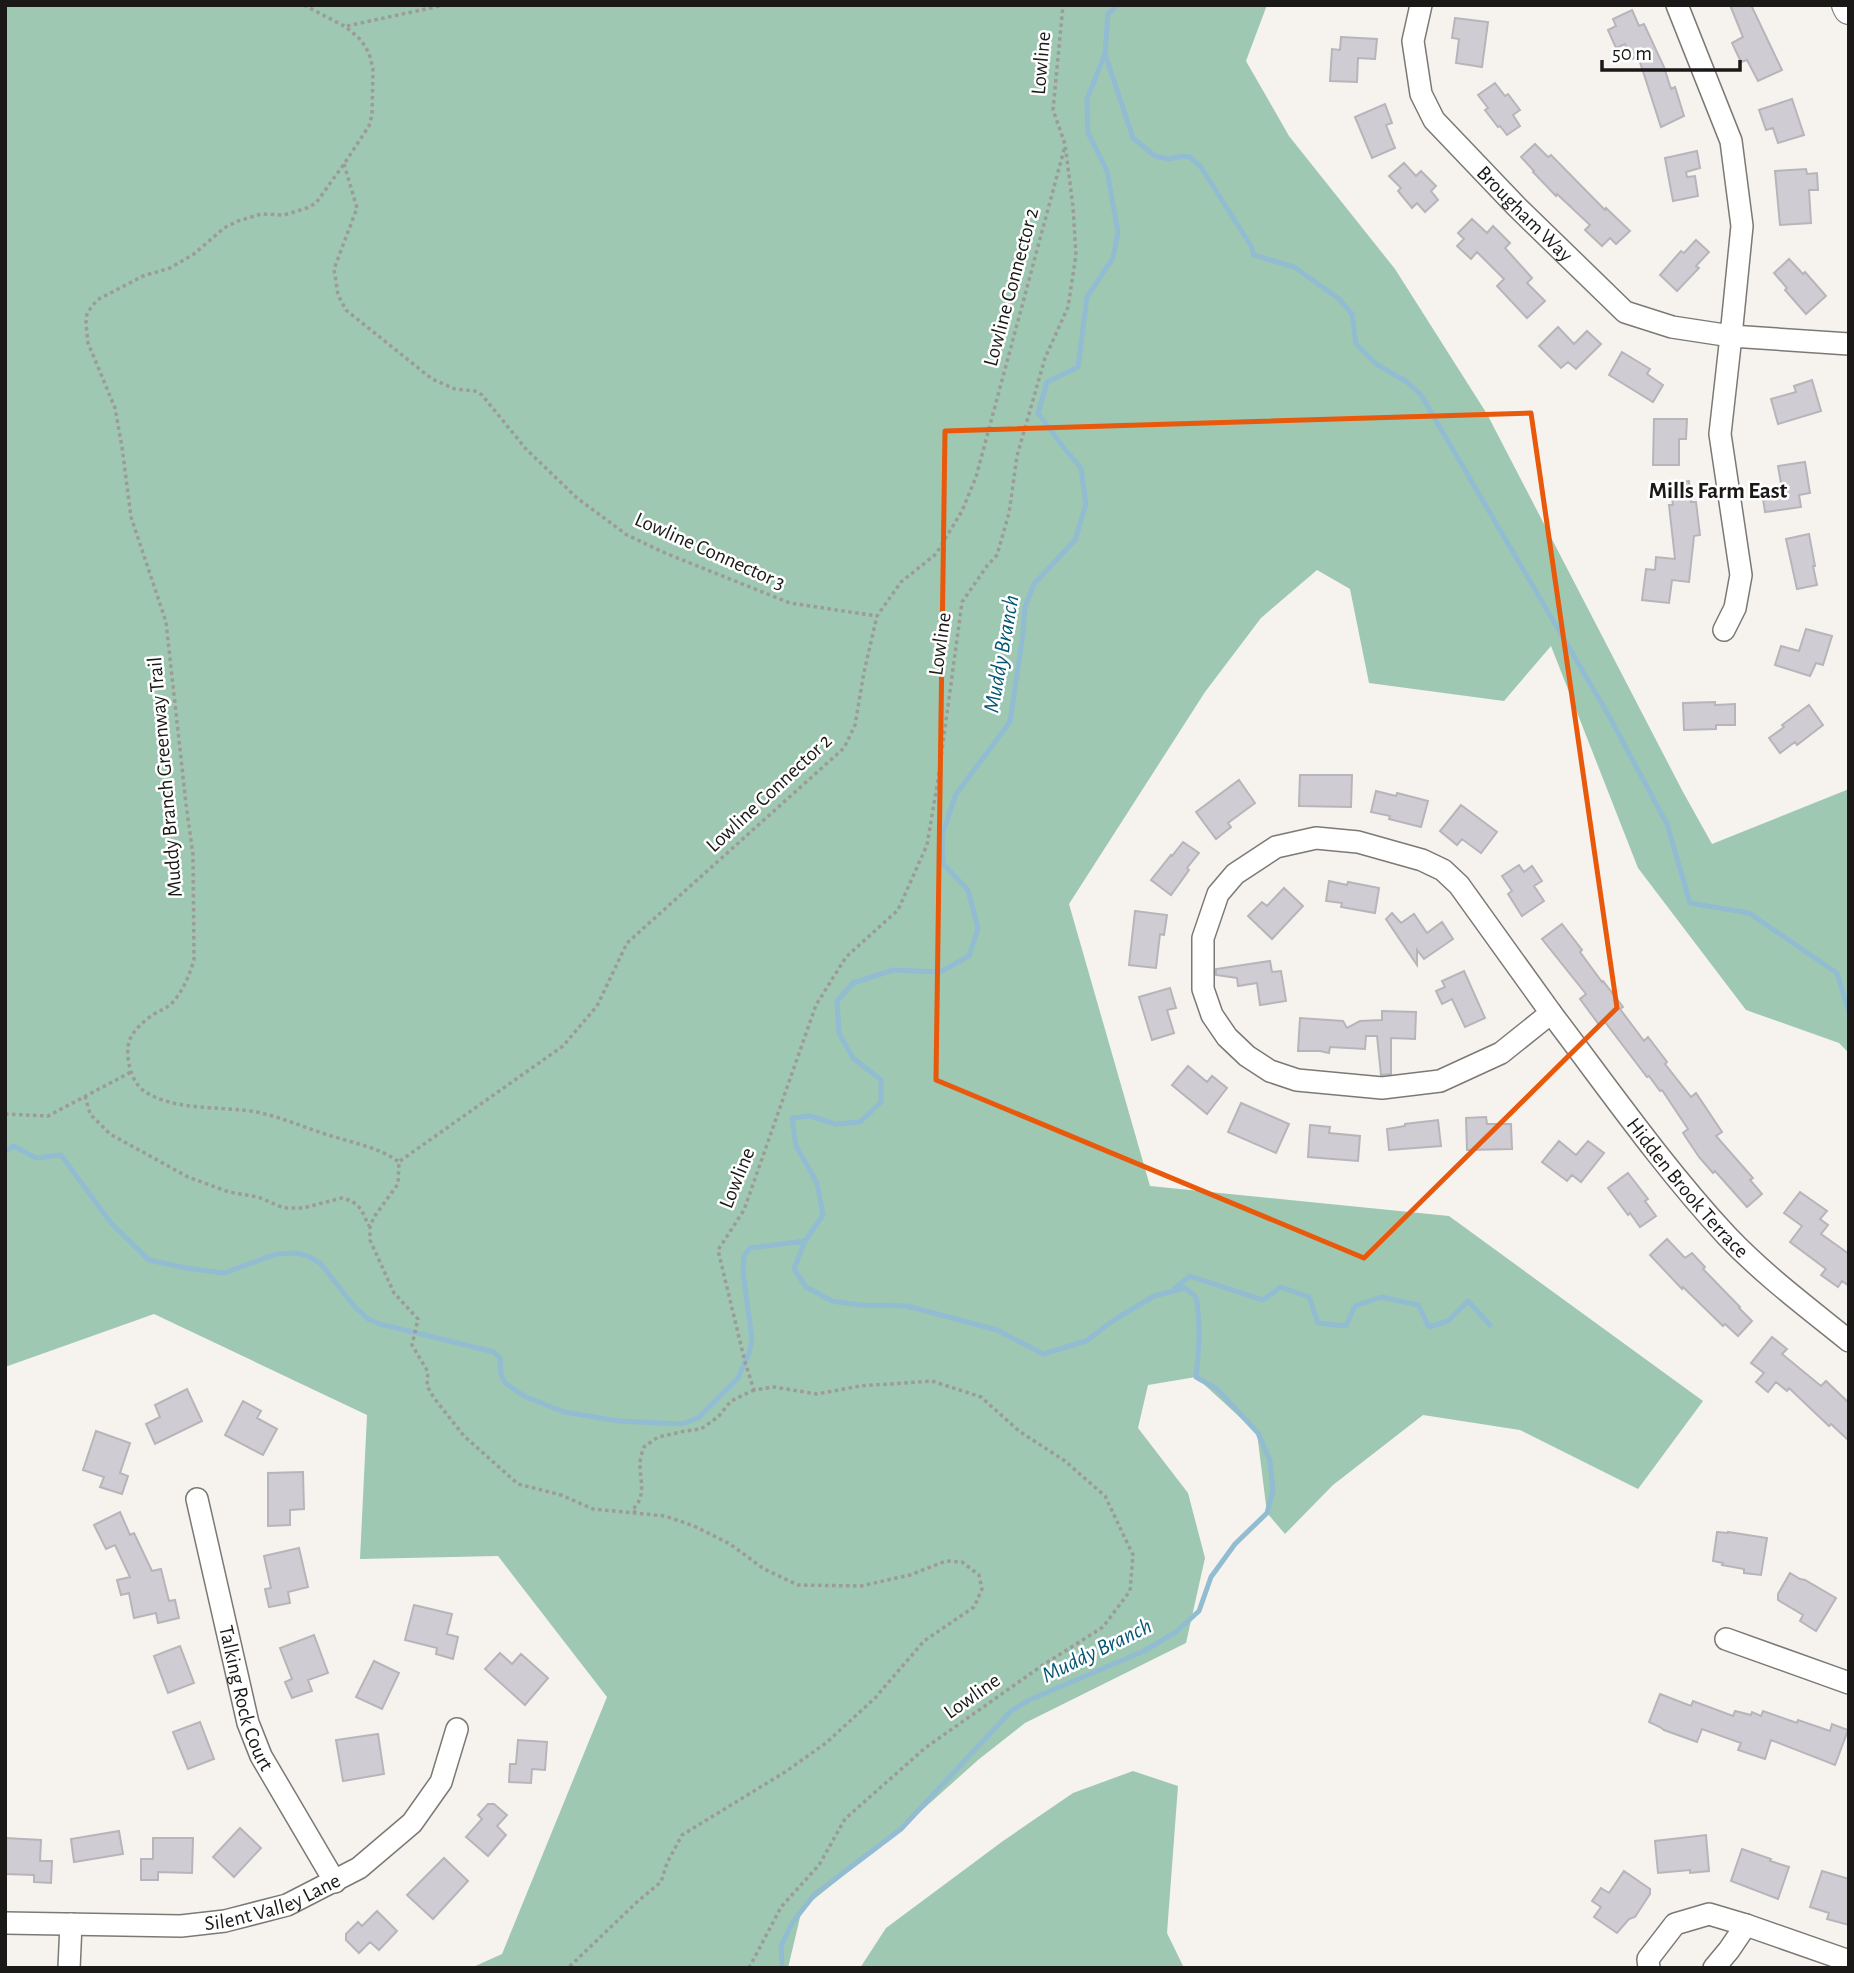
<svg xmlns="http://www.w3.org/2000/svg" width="1854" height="1973" font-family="'Alegreya Sans',sans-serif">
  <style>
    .forest { fill: #9ec8b2 }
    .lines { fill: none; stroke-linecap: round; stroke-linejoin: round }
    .stream { stroke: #92bcd1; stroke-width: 5 }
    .building { fill: #cfcdd3; stroke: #b6b5ba; stroke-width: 2 }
    .street-casing { stroke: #7c7975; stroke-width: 24 }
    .secondary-casing { stroke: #7c7975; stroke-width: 32 }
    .path { stroke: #9d9b97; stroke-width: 3.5; stroke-dasharray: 3.5 3.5; stroke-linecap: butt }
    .street { stroke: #fff; stroke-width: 21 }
    .secondary { stroke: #fff; stroke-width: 30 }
    .marked { fill: none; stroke: #e8590c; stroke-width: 5; stroke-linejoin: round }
    .labels { text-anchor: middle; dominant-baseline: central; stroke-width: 5; stroke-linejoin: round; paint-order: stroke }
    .street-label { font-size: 21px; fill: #1a1917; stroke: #fff }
    .neighbourhood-label { font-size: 23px; font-weight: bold; fill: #1a1917; stroke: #fff }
    .water-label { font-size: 23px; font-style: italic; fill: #045673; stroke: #fff }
  </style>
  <rect width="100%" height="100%" fill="#f6f2ee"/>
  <path class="forest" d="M 5,5 L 1267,5 L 1246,61 L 1289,136 L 1395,269 L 1487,414 L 1683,792 L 1712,844 L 1849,789 L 1849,1053 L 1839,1043 L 1746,1010 L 1638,868 L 1551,646 L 1504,701 L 1369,683 L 1350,589 L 1317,570 L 1261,618 L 1205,692 L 1069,904 L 1150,1186 L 1449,1216 L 1703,1401 L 1638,1489 L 1520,1430 L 1423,1415 L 1333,1485 L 1285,1534 L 1267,1513 L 1257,1433 L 1196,1377 L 1148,1385 L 1138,1428 L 1188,1493 L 1205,1558 L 1186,1643 L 1025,1723 L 978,1760 L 901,1829 L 802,1909 L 788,1968 L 471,1968 L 502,1954 L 607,1697 L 498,1556 L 360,1559 L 367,1415 L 154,1314 L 5,1367 Z
    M 1133,1771 L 1178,1786 L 1167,1933 L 1184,1968 L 860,1968 L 886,1928 L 1003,1841 L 1073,1793 Z"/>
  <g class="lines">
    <path class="stream" d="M 1105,54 L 1133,138 L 1155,156 L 1169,159 L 1183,156 L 1190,157 L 1201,167 L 1251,246 L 1254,255 L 1294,267 L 1338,298 L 1352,314 L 1356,344 L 1376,364 L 1407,382 L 1421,395 L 1609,716 L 1667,824 L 1690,903 L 1749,913 L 1837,973 L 1849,1012
      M 5,1151 L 14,1146 L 36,1158 L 61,1155 L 111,1223 L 149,1260 L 186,1268 L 224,1273 L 276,1254 L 296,1253 L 308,1256 L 320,1263 L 354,1306 L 368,1319 L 380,1324 L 494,1352 L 500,1358 L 501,1375 L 505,1383 L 524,1396 L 564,1412 L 619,1421 L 682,1424 L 698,1418 L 738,1378 L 749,1353 L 752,1339 L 743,1272 L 744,1256 L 750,1248 L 805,1241
      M 1174,1289 L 1190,1276 L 1263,1300 L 1281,1287 L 1309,1297 L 1318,1323 L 1346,1326 L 1355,1306 L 1381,1297 L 1418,1305 L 1429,1327 L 1448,1321 L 1468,1301 L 1490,1325
      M 782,1968 L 781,1946 L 792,1923 L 814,1895 L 901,1829 L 1011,1711 L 1029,1700 L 1144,1651 L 1176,1632 L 1199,1611 L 1211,1577 L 1235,1544 L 1267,1513 L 1273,1491 L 1270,1461 L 1258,1433 L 1217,1389 L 1196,1377 C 1199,1349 1201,1325 1196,1297 L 1185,1288 L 1154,1296 L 1114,1320 L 1086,1341 L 1043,1354 L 997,1330 L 907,1306 L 859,1305 L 832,1301 L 806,1287 L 794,1269 L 805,1241 L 823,1215 L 817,1183 L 796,1146 L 792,1118 L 810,1116 L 835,1124 L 860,1122 L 881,1102 L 881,1080 L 853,1058 L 839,1033 L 837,1001 L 853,983 L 893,970 L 940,972 L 969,956 L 978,928 L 968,890 L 943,864 L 942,835 L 956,794 L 1010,722 L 1023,634 L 1025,607 L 1034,584 L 1075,540 L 1086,504 L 1081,468 L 1064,448 L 1038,413 L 1047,382 L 1078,367 L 1087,297 L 1113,258 L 1118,232 L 1107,171 L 1088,133 L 1087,99 L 1105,54 L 1108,14 L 1117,5"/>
  </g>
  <path class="building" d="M 1730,5 L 1751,5 L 1782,70 L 1758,81 L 1747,60 L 1741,62 L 1732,43 L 1743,37 Z
    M 1632,10 L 1639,26 L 1644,24 L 1664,67 L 1671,89 L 1675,87 L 1684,116 L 1661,127 L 1638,56 L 1632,59 L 1625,44 L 1616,48 L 1608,30 L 1616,26 L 1613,19 Z
    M 1455,18 L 1488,22 L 1482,67 L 1456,63 L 1459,39 L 1452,38 Z
    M 1341,37 L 1377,39 L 1375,59 L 1358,58 L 1357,82 L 1330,81 L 1332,49 L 1340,50 Z
    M 1495,83 L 1505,96 L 1508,94 L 1520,110 L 1513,115 L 1520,126 L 1507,135 L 1500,126 L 1498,127 L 1485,110 L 1488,108 L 1478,95 Z
    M 1792,99 L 1804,135 L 1778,143 L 1773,128 L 1766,130 L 1759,110 Z
    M 1385,104 L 1392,123 L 1386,125 L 1395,148 L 1372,158 L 1355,117 Z
    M 1535,144 L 1548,157 L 1551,155 L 1605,210 L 1606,208 L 1630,231 L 1616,244 L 1610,238 L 1602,246 L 1585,230 L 1590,225 L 1557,194 L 1556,196 L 1533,172 L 1534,171 L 1521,157 Z
    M 1697,151 L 1700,168 L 1686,172 L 1687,177 L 1695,176 L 1698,196 L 1673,201 L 1665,158 Z
    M 1404,163 L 1416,176 L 1421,171 L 1436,186 L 1431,191 L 1438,200 L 1425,212 L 1417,203 L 1412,208 L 1398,191 L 1401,188 L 1389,176 Z
    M 1806,169 L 1807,174 L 1817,173 L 1818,190 L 1809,190 L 1811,223 L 1780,225 L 1775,171 Z
    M 1472,219 L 1487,233 L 1493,226 L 1510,243 L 1505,248 L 1532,278 L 1527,283 L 1545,301 L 1527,318 L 1497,286 L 1504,279 L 1477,252 L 1471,259 L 1457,246 L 1464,239 L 1458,233 Z
    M 1696,240 L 1709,252 L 1696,266 L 1699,268 L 1677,291 L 1660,275 L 1681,251 L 1684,253 Z
    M 1789,259 L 1803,274 L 1805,272 L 1826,296 L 1806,314 L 1785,290 L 1787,288 L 1774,273 Z
    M 1558,327 L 1574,344 L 1587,331 L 1601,344 L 1576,369 L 1568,362 L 1561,368 L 1539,346 Z
    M 1622,352 L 1650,369 L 1647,374 L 1663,385 L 1653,402 L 1609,375 Z
    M 1812,380 L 1821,411 L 1778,424 L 1771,399 L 1796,392 L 1794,386 Z
    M 1654,419 L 1687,419 L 1686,439 L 1679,439 L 1679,465 L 1653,465 Z
    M 1805,462 L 1810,493 L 1799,495 L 1801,507 L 1765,512 L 1762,492 L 1782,489 L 1778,466 Z
    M 1689,481 L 1691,502 L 1696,502 L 1700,535 L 1694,536 L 1689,582 L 1672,580 L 1669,603 L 1642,600 L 1646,569 L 1655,570 L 1656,557 L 1675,559 L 1669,505 L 1673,505 L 1670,483 Z
    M 1809,534 L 1815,566 L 1813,566 L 1817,585 L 1797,589 L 1786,539 Z
    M 1806,629 L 1832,636 L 1823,665 L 1816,663 L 1810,676 L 1775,665 L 1781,646 L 1799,651 Z
    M 1715,702 L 1715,705 L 1735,704 L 1735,725 L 1716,725 L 1716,729 L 1684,730 L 1683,703 Z
    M 1809,705 L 1823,725 L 1797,745 L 1795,742 L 1780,753 L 1769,738 L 1784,727 L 1782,725 Z
    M 1300,775 L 1352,775 L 1351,807 L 1299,806 Z
    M 1239,780 L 1255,803 L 1228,823 L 1231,827 L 1216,839 L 1196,812 Z
    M 1376,791 L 1396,796 L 1397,793 L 1428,801 L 1421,827 L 1389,819 L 1390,816 L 1371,812 Z
    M 1461,805 L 1497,832 L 1481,853 L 1462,839 L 1457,845 L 1440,831 Z
    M 1183,842 L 1199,853 L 1187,868 L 1189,870 L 1171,895 L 1151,880 L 1171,855 L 1172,856 Z
    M 1519,865 L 1524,872 L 1532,866 L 1542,881 L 1534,886 L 1544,901 L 1522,916 L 1508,894 L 1512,891 L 1502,876 Z
    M 1329,881 L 1347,885 L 1348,882 L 1379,888 L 1375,913 L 1341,907 L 1342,903 L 1326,901 Z
    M 1284,888 L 1303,906 L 1272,939 L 1248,916 L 1262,902 L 1267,906 Z
    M 1135,911 L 1167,915 L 1164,935 L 1160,934 L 1156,968 L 1129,965 Z
    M 1392,913 L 1401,923 L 1414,914 L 1427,933 L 1442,922 L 1453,939 L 1424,959 L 1417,950 L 1417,965 L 1386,919 Z
    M 1562,924 L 1582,950 L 1580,952 L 1602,982 L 1603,981 L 1623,1007 L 1620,1009 L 1644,1041 L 1648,1037 L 1667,1062 L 1665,1064 L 1691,1097 L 1696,1093 L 1722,1132 L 1716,1136 L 1753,1178 L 1750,1180 L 1762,1194 L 1747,1207 L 1715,1171 L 1713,1173 L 1699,1157 L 1683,1133 L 1688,1129 L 1662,1090 L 1660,1091 L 1649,1076 L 1647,1077 L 1605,1022 L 1600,1026 L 1580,999 L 1586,994 L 1542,939 Z
    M 1270,961 L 1272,972 L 1281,971 L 1286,1001 L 1260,1005 L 1257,983 L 1238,986 L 1237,978 L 1216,975 L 1216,969 Z
    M 1464,971 L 1485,1018 L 1465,1027 L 1452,999 L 1442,1004 L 1436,991 L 1445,987 L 1442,981 Z
    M 1170,988 L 1176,1008 L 1167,1010 L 1174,1033 L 1152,1040 L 1139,997 Z
    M 1382,1011 L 1416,1012 L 1415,1039 L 1391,1038 L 1391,1074 L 1381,1075 L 1377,1036 L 1366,1036 L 1365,1049 L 1330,1047 L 1329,1053 L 1320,1051 L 1298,1051 L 1300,1018 L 1343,1021 L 1347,1028 L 1360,1021 L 1382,1020 Z
    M 1188,1066 L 1207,1082 L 1212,1076 L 1227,1088 L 1207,1114 L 1172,1085 Z
    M 1241,1103 L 1289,1124 L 1276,1153 L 1228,1132 Z
    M 1486,1117 L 1487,1124 L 1511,1124 L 1512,1149 L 1467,1150 L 1466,1118 Z
    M 1438,1120 L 1441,1146 L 1389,1150 L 1387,1129 L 1405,1126 L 1405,1124 Z
    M 1310,1125 L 1330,1127 L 1329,1133 L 1360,1136 L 1358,1161 L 1308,1157 Z
    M 1559,1141 L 1576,1155 L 1588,1141 L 1604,1153 L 1581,1182 L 1572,1175 L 1567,1181 L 1542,1162 Z
    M 1628,1173 L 1648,1199 L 1645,1201 L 1656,1216 L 1640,1227 L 1630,1213 L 1628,1215 L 1608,1188 Z
    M 1800,1192 L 1827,1211 L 1820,1219 L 1828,1225 L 1821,1234 L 1849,1254 L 1849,1286 L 1842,1281 L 1838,1287 L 1821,1275 L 1826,1269 L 1790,1242 L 1802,1226 L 1784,1213 Z
    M 1667,1239 L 1685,1258 L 1692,1253 L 1705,1267 L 1703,1269 L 1740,1307 L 1739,1308 L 1752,1321 L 1738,1336 L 1725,1324 L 1723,1326 L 1683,1287 L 1682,1289 L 1650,1255 Z
    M 1772,1337 L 1787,1349 L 1782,1354 L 1821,1386 L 1826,1381 L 1849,1403 L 1849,1441 L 1831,1424 L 1829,1426 L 1789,1388 L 1787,1391 L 1776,1382 L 1768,1392 L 1756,1382 L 1764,1373 L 1751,1363 Z
    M 187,1389 L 202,1421 L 155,1444 L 146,1424 L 160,1417 L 155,1405 Z
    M 243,1401 L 261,1411 L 257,1418 L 277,1429 L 263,1455 L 225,1435 Z
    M 96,1431 L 130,1443 L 120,1473 L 128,1476 L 122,1494 L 100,1487 L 104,1477 L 83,1470 Z
    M 303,1472 L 304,1509 L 290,1510 L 290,1525 L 268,1526 L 268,1473 Z
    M 120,1512 L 130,1535 L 134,1533 L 152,1571 L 161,1569 L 169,1601 L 175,1600 L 179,1618 L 158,1623 L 156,1613 L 134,1618 L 129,1593 L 121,1595 L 117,1580 L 130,1577 L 115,1545 L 106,1549 L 94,1525 Z
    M 1717,1532 L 1728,1533 L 1728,1532 L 1767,1538 L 1761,1575 L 1744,1573 L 1744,1569 L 1722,1565 L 1723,1563 L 1713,1561 Z
    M 299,1548 L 308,1587 L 288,1592 L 290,1603 L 269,1607 L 265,1589 L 271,1588 L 264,1556 Z
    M 1790,1573 L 1800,1579 L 1805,1580 L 1836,1598 L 1816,1631 L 1800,1621 L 1803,1615 L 1778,1600 L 1778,1594 Z
    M 414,1605 L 452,1614 L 447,1634 L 458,1637 L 453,1659 L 436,1654 L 437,1648 L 405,1640 Z
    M 314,1635 L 328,1673 L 308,1680 L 312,1691 L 292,1698 L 285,1682 L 292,1679 L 280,1648 Z
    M 180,1646 L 194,1683 L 168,1693 L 154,1656 Z
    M 500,1653 L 512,1664 L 521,1654 L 548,1678 L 525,1705 L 485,1669 Z
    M 374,1661 L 399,1673 L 382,1709 L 356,1697 Z
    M 1660,1694 L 1691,1706 L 1693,1701 L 1733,1716 L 1735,1711 L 1751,1715 L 1752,1712 L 1761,1716 L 1763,1711 L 1797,1723 L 1798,1720 L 1830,1731 L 1832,1724 L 1848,1730 L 1835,1765 L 1771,1740 L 1765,1759 L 1738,1750 L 1741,1743 L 1702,1729 L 1697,1742 L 1664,1730 L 1660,1727 L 1649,1722 Z
    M 200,1722 L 214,1759 L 188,1769 L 173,1732 Z
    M 378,1734 L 384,1774 L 343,1781 L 336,1740 Z
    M 518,1740 L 547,1742 L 545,1770 L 532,1769 L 531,1783 L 509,1782 L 510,1764 L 516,1764 Z
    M 488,1804 L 494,1804 L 507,1815 L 497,1826 L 506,1835 L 488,1856 L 466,1837 L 482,1819 L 478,1815 Z
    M 240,1828 L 261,1848 L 234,1877 L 213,1857 Z
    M 119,1831 L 123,1854 L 74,1862 L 71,1839 Z
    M 1706,1835 L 1709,1871 L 1690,1873 L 1690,1870 L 1658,1873 L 1655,1841 Z
    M 5,1838 L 41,1840 L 40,1861 L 52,1861 L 51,1883 L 34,1882 L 34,1875 L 5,1874 Z
    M 153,1838 L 193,1838 L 192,1873 L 158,1872 L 158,1880 L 141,1880 L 141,1859 L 153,1859 Z
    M 1742,1849 L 1771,1859 L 1770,1861 L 1789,1867 L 1778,1899 L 1731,1881 Z
    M 444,1858 L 468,1881 L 433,1919 L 407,1895 Z
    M 1624,1871 L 1650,1889 L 1650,1894 L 1635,1917 L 1629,1919 L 1617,1933 L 1594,1917 L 1601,1907 L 1592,1901 L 1601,1888 L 1609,1893 Z
    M 1822,1871 L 1849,1879 L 1849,1925 L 1827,1919 L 1829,1913 L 1810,1907 Z
    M 377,1911 L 397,1931 L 379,1950 L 370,1942 L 359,1953 L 346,1940 L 346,1934 L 358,1922 L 362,1926 Z"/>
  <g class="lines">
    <g class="street-casing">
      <g id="street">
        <path id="s1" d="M 1421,5 L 1413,41 L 1421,94 L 1434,120 L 1517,207 L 1625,312 L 1672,327 L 1731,336 L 1742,226 L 1731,141 L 1677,5"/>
        <path d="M 1724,630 L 1735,608 L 1741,575 L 1720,434 L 1731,336 L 1849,344"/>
        <path d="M 1316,838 L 1358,842 L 1422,860 L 1443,870 L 1459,885 L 1551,1013 L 1501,1053 L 1440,1081 L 1382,1088 L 1297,1080 L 1270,1071 L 1247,1056 L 1227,1037 L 1212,1015 L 1203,989 L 1203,938 L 1218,894 L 1235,874 L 1276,847 Z"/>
        <path id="s2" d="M 1551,1013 C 1608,1088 1663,1167 1727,1236 C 1764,1275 1807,1307 1849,1341"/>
        <path id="s3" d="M 197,1499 L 248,1723 L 261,1756 L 335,1882"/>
        <path d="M 1726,1639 L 1849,1683"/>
        <path id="s4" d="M 5,1923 L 181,1926 L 225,1921 L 287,1905 L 359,1868 L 412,1823 L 441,1782 L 457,1729"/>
        <path d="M 69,1968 L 71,1924"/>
        <path d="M 1649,1968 L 1648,1959 L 1675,1924 L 1709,1914 L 1746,1925 L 1849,1961"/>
        <path d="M 1714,1968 L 1729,1950 L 1746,1925"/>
      </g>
    </g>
    <g class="secondary-casing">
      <path id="secondary" d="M 1847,5 L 1849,9"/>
    </g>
    <path class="path" d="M 304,5 L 346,27 L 361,40 L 369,53 L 373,69 L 372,115 L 369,126 L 344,164 L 316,203 L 307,208 L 284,215 L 261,214 L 238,221 L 224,228 L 194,254 L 170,268 L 143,276 L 97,300 L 87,313 L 86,323 L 88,343 L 115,408 L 122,447 L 131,517 L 166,622 L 186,804 L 193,855 L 194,960 C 189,976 183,991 172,1003 C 166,1009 161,1010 154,1014 C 145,1020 132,1031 129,1042 C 125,1057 131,1082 144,1091 C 170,1109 212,1107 242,1110 C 275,1113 303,1128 335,1137 C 357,1144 380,1148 399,1162 L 398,1184 L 374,1217 L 370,1227 L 370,1240 L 394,1293 L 418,1319 L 412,1345 L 428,1372 L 427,1386 L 434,1398 L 464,1436 L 518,1484 L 561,1495 L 593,1509 L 665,1516 L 694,1526 L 730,1544 L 764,1569 L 798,1585 L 861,1586 L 910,1575 L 946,1561 L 962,1562 L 979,1575 L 982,1589 L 974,1607 L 924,1641 L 875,1698 L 826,1743 L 785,1772 L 682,1835 L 667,1863 L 661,1882 L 638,1901 L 568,1968
      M 347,26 L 444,5
      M 344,164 L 357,208 L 334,269 L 338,295 L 346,310 L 432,379 L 455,389 L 475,391 L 482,395 L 526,449 L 577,498 L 627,535 L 665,553 L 790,603 L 877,616
      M 85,1096 L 90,1114 L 110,1134 L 188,1177 L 229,1192 L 258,1197 L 284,1208 L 303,1208 L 342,1198 L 352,1201 L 361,1209 L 369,1226
      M 5,1114 L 48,1116 L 131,1072
      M 400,1161 L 563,1046 L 597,1006 L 627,943 L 844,748 L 855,725 L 864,672 L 877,616 L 901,582 L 936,554 L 962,511 L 976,477 L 1065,146
      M 636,1513 L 632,1510 C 647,1496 640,1482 640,1464 C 640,1459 642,1452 644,1447 L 658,1437 L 685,1431 L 701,1429 L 718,1417 L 731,1401 L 754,1390
      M 749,1968 L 781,1907 L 819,1865 L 845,1819 L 925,1748 L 1040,1667 L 1103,1627 L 1130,1591 L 1133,1555 L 1105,1496 L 1065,1461 L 1019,1431 L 981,1397 L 932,1381 L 860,1386 L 817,1394 L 774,1387 L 754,1390 L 745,1362 L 718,1250 L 744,1210 L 816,1005 L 846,957 L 898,910 L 927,845 L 938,780 L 962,602 L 987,566 L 997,555 L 1009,513 L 1017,456 L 1045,358 L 1068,307 L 1076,255 L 1073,207 L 1065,144 L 1053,110 L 1063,5"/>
    <use href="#street" class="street"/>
    <use href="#secondary" class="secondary"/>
  </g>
  <path class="marked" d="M 1531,413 L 1617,1008 L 1364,1258 L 936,1080 L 945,431 Z"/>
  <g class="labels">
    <g class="street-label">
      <text transform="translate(1041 63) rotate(-85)">Lowline</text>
      <text stroke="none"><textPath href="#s1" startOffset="250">Brougham Way</textPath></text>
      <text transform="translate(1011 287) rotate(-75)">Lowline Connector 2</text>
      <text transform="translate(710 551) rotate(24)">Lowline Connector 3</text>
      <text transform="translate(940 644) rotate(-82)">Lowline</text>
      <text transform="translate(165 777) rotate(-95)">Muddy Branch Greenway Trail</text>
      <text transform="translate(769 793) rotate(-43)">Lowline Connector 2</text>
      <text transform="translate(737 1178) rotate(-68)">Lowline</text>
      <text stroke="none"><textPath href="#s2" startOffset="222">Hidden Brook Terrace</textPath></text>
      <text transform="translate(972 1696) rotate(-35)">Lowline</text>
      <text stroke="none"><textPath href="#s3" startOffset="205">Talking Rock Court</textPath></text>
      <text stroke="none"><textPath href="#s4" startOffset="271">Silent Valley Lane</textPath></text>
    </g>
    <g class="neighbourhood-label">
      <text x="1718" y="491">Mills Farm East</text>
    </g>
    <g class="water-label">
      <text transform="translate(1002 654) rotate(-80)">Muddy Branch</text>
      <text transform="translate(1097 1651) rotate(-26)">Muddy Branch</text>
    </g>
  </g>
  <rect width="1854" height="1973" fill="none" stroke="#1a1917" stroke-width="14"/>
  <path d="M1602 60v10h138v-10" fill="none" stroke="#1a1917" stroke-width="3.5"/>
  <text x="1612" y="60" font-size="21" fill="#1a1917" stroke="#ffffff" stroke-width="5" paint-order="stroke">50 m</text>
</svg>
